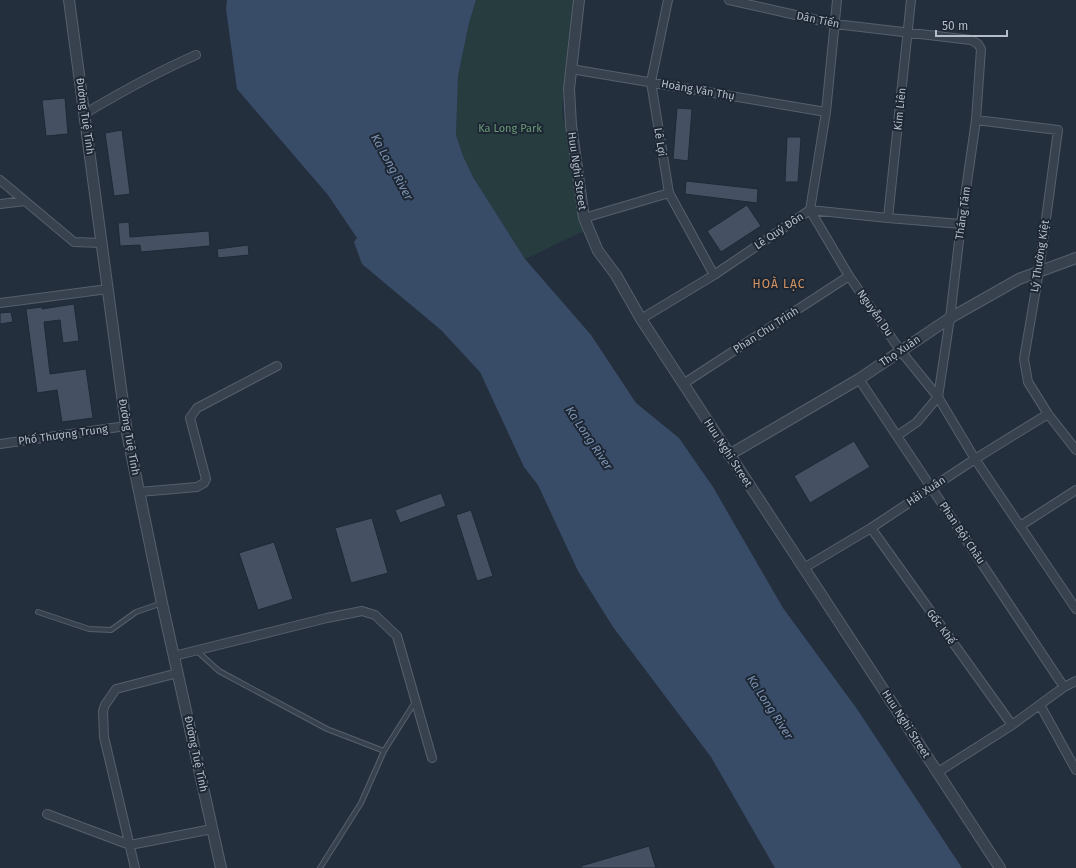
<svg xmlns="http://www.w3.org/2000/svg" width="1076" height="868" font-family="'Fira Sans',sans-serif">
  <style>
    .green { fill: #263c3f }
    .water { fill: #394c67 }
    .building { fill: #455162; stroke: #1f2835 }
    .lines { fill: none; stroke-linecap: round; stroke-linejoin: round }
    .service-casing { stroke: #565f6c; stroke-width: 6 }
    .minor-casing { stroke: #565f6c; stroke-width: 10 }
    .tertiary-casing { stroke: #565f6c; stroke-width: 12 }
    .service { stroke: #38414e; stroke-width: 4 }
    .minor { stroke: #38414e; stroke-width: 8 }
    .tertiary { stroke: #38414e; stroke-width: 10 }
    .labels { text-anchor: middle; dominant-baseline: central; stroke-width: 4; stroke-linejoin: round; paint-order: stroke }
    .street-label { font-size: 11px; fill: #b4bcc9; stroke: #1d2633 }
    .park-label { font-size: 11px; fill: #6b9a76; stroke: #1d2633 }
    .water-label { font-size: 12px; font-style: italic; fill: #7c92b1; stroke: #1d2633 }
    .neighbourhood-label { font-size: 12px; letter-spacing: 1px; fill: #d59563; stroke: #1d2633 }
  </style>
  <rect width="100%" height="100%" fill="#242f3e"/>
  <path class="green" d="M 476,0 L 577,0 L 564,81 L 562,112 L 574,172 L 588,229 L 525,259 L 473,177 L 463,156 L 456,135 L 458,76 L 469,23 Z"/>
  <path class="water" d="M 227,0 L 476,0 L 469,23 L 458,76 L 456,135 L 463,156 L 473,177 L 525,259 L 591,335 L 636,403 L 679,438 L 713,487 L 783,608 L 857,709 L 962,868 L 775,868 L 711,757 L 613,627 L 578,571 L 538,485 L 524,467 L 480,372 L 441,330 L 362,264 L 354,242 L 357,238 L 328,195 L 237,89 L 226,9 Z"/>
  <path class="building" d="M 65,98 L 68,134 L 46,136 L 42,100 Z
    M 677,108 L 692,109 L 688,161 L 673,159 Z
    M 122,130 L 130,194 L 114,196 L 105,133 Z
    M 787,137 L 801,137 L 798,182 L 785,182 Z
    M 686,181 L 758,189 L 757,203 L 685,194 Z
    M 747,205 L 761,226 L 721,252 L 707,231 Z
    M 129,222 L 130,237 L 209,231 L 210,246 L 141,252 L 140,245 L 120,246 L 118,223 Z
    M 248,245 L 249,255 L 218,258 L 217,249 Z
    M 74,304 L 79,341 L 63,343 L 60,320 L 44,322 L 50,374 L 86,369 L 93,418 L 62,422 L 57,390 L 37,393 L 26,309 L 42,307 L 42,309 Z
    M 11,312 L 13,322 L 0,324 L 0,313 Z
    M 854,441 L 870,467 L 810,503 L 794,476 Z
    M 441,493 L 446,506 L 400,523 L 395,510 Z
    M 471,510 L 493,576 L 477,581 L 456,515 Z
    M 372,518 L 388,573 L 351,583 L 335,528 Z
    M 274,542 L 293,599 L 258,610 L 239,553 Z
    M 649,846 L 656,868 L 582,868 L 581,866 Z"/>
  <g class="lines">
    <g class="service-casing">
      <path id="service" d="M 38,612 L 89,629 L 111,630 L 136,612 L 162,603
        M 197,651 L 219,671 L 327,729 L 384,751
        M 320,868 L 361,803 L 384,751 L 415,702"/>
    </g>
    <g class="minor-casing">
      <path id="minor" d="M 668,0 L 651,82 L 669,193 L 714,275
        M 729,0 L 835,24 L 971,40 L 978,44 L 981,49 L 976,120 L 961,224 L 950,318 L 938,397 L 917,422 L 897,436
        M 837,0 L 826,112 L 810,210 L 849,276 L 900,350 L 938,397 L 975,459 L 1076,609
        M 571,69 L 826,112
        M 84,114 C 121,92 157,72 196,55
        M 976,120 L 1058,130 L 1039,271 L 1024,359 L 1028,382 L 1048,414 L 1076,450
        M 0,180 L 74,242 L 102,243
        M 0,204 L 25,201
        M 584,218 L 669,193
        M 888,218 L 911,0
        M 0,303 L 108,289
        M 641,319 L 714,275 L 810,210 L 888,218 L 961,224
        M 859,379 L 1064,687
        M 683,384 L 849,276
        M 0,444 L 126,426
        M 139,492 L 197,487 L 204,483 L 206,479 L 190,418 L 197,408 L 277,366
        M 1020,526 L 1076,490
        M 871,528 L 1012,725
        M 804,568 L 871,528 L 975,459 L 1048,414
        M 174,656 L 327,618 L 362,611 L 375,615 L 397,636 L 432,758
        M 1040,705 L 1076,770
        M 938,772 L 1012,725 L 1064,687 L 1076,681
        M 47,814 L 130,845 L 212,829
        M 135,868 L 104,737 L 103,711 L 105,705 L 116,689 L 178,673"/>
    </g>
    <g class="tertiary-casing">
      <path id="tertiary" d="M 69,0 L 127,433 L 162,603 L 221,868
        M 579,0 L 569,89 L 571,125 L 584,218 L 598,251 L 616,275 L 641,319 L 1000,868
        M 729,455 L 859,379 L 950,318 L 1019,279 L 1076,258"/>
    </g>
    <use href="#service" class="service"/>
    <use href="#minor" class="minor"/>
    <use href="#tertiary" class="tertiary"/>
  </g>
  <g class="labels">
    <g class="street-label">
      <text transform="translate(818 20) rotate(12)">Dân Tiến</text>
      <text transform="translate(698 90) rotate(10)">Hoàng Văn Thụ</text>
      <text transform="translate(900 109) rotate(-84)">Kim Liên</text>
      <text transform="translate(85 116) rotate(82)">Đường Tuệ Tĩnh</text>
      <text transform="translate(660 142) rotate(81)">Lê Lợi</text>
      <text transform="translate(577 171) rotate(82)">Huu Nghi Street</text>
      <text transform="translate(963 213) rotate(-82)">Tháng Tám</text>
      <text transform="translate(779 231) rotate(-34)">Lê Quý Đôn</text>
      <text transform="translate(1040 256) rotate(-81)">Lý Thường Kiệt</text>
      <text transform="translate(875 313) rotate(55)">Nguyễn Du</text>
      <text transform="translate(766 330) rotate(-33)">Phan Chu Trinh</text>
      <text transform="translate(900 351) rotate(-34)">Thọ Xuân</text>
      <text transform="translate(63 435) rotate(-8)">Phố Thượng Trung</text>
      <text transform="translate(129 437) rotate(80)">Đường Tuệ Tĩnh</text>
      <text transform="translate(728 453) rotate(57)">Huu Nghi Street</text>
      <text transform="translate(926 491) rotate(-34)">Hải Xuân</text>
      <text transform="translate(962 533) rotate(56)">Phan Bội Châu</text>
      <text transform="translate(941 627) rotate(54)">Gốc Khế</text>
      <text transform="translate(906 724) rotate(57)">Huu Nghi Street</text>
      <text transform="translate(196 754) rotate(78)">Đường Tuệ Tĩnh</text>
    </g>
    <g class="park-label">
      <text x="510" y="128">Ka Long Park</text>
    </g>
    <g class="water-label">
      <text transform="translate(392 167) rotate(61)">Ka Long River</text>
      <text transform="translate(589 438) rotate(56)">Ka Long River</text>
      <text transform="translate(770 707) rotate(57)">Ka Long River</text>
    </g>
    <g class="neighbourhood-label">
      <text x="779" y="284">HOÀ LẠC</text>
    </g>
  </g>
  <path d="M936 30v6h71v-6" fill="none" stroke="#b4bcc9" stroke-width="2"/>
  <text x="942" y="30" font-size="12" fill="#b4bcc9" stroke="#1d2633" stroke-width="3" paint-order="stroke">50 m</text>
</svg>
